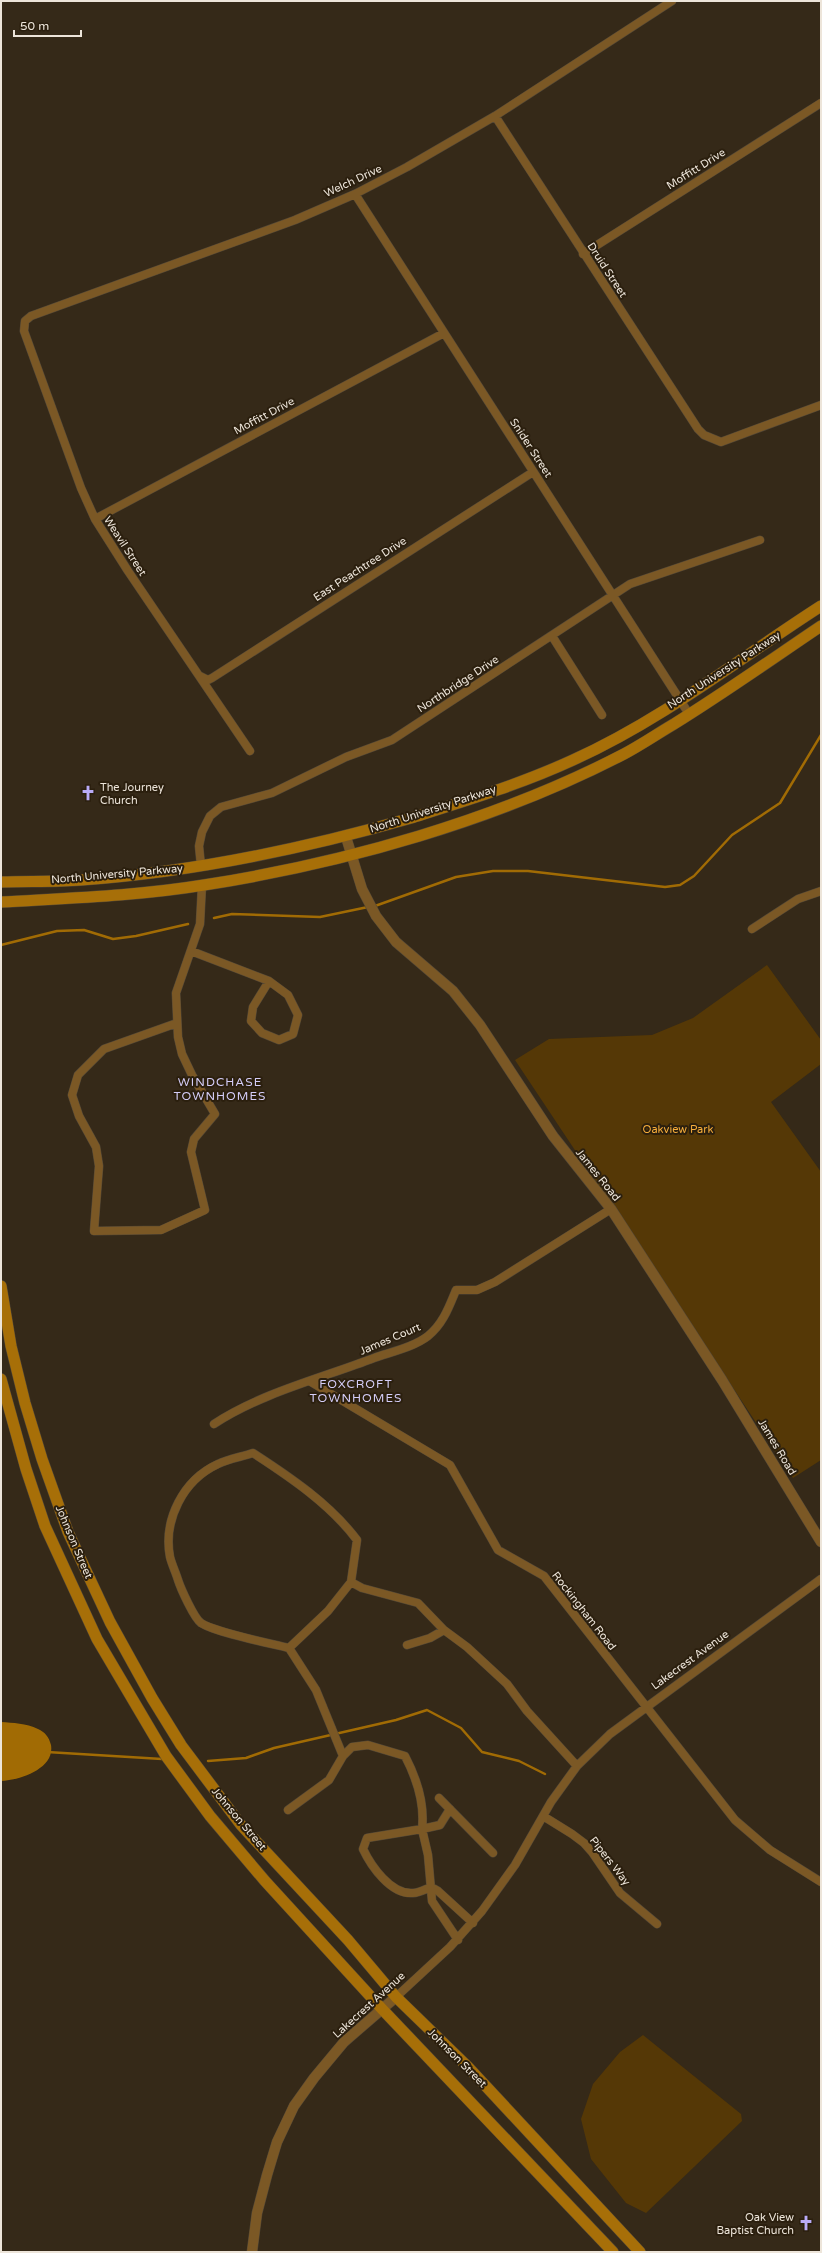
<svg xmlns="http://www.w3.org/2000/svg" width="822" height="2253" font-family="'Varela Round',sans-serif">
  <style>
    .green { fill: #553806 }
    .water { fill: #a16b04 }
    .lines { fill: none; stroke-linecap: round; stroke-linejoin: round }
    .stream { stroke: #a16b04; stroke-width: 2.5 }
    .minor-casing { stroke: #524737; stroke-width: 9 }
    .tertiary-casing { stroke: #524737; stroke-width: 11 }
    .secondary-casing { stroke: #524737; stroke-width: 12 }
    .minor { stroke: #7b5825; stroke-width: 8 }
    .tertiary { stroke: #7b5825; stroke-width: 10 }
    .secondary { stroke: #a76f08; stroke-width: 11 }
    .labels { text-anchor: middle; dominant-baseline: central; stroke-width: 4; stroke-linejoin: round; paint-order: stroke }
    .street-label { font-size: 11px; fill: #ede5da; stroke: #2b1f0e }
    .poi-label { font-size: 11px; fill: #ede5da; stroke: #2b1f0e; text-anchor: start }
    .park-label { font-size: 11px; fill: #f7ae3b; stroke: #2b1f0e }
    .neighbourhood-label { font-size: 12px; letter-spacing: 1px; fill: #d5cef9; stroke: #2b1f0e }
  </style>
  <rect width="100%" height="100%" fill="#352918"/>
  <path class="green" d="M 767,965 L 821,1040 L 821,1064 L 771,1102 L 821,1172 L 821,1460 L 793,1478 L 515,1060 L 549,1039 L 652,1035 L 693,1018 Z
    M 643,2035 L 741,2114 L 742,2121 L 646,2213 L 626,2203 L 591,2159 L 581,2119 L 593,2084 L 620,2052 Z"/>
  <path class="water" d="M 1,1722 C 13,1723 26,1723 38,1729 C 45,1732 49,1737 51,1745 C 55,1769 19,1780 1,1781 Z"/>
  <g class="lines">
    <path class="stream" d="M 375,906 L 456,877 L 493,871 L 528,871 L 665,887 L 680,885 L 694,876 L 732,835 L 780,803 L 821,735
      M 214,918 L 232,914 L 320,917 L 368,907
      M 1,945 L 57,931 L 84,930 L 113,939 L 136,936 L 188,924
      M 47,1752 L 162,1759
      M 208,1761 L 246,1758 L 274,1748 L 396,1720 L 427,1710 L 461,1728 L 482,1752 L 519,1761 L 545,1774"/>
    <g class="minor-casing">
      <path id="minor" d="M 495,116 L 698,429 L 704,435 L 721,442 L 821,405
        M 355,194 L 689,714
        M 583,254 L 821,103
        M 95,519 L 444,333
        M 552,636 L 602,715
        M 200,676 L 208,680 L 212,678 L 533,472
        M 250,751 L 128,571 L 95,519 L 81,488 L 24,331 L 25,321 L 31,316 L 295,220 L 355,194 L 407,167 L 495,116 L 672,1
        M 201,866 L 199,846 L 202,832 L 210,816 L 221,807 L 272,793 L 346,757 L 392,740 L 630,584 L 760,540
        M 752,929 L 798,899 L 821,891
        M 191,951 L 269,981 L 288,995 L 298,1015 L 293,1034 L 279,1040 L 262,1033 L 251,1021 L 253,1007 L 269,981
        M 177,1023 L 104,1049 L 78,1075 L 72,1095 L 79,1116 L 96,1147 L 99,1166 L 94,1231 L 161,1230 L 205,1210 L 191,1152 L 194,1139 L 215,1114 L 192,1075 L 182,1054 L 178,1037 L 176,993 L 200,924 L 202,885
        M 311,1382 L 450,1465 L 498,1550 L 544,1576 L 735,1820 L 770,1850 L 821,1882
        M 214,1424 C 261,1393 322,1378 374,1358 C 391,1352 414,1347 428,1336 C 443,1324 449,1307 456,1290 L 477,1290 L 495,1282 L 611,1209
        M 351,1582 L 328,1611 L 289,1648 C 269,1643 217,1633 201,1623 C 194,1618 181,1589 178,1580 C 176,1573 172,1565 170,1557 C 163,1520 183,1480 218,1464 C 228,1459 241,1457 253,1453 C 290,1477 330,1504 357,1540 L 351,1582 L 362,1588 L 418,1603 L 444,1630
        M 407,1645 L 430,1638 L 444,1630 L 467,1647 L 507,1684 L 527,1711 L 577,1766
        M 343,1756 L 352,1747 L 368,1745 L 405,1756 C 417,1779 425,1803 422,1829 L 367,1838 L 363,1849 C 371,1866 391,1895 413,1893 C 419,1893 426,1889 431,1887 L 438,1891 L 473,1923
        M 439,1798 L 493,1853
        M 450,1809 L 440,1825 L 422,1829 L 428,1855 L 432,1901 L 458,1940
        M 288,1810 L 329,1780 L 343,1756 L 316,1690 L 289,1648
        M 543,1816 L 572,1834 L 584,1843 L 592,1852 L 620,1893 L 657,1924
        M 396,1997 L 450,1947 L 482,1911 L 515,1865 L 551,1802 L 577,1766 L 610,1734 L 821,1579"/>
    </g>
    <g class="tertiary-casing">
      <path id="tertiary" d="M 346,837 L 362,889 L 376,916 L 396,942 L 453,991 L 480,1025 L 553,1136 L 611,1209 L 722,1380 L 821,1542
        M 252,2252 L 257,2213 L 267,2175 L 277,2142 L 294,2106 L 314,2078 L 344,2042 L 396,1997"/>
    </g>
    <g class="secondary-casing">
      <path id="secondary" d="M 1,882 C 27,881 54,882 81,880 C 193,872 303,849 411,818 C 465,801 521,784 573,760 C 662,720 740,658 821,606
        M 1,902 C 68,898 137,896 204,885 C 345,863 497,820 624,754 C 641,745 657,734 674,724 C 724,693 772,659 821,626
        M 1,1286 L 11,1346 L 25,1403 L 42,1459 L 68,1532 L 110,1622 L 152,1698 L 181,1745 L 241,1825 L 348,1940 L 396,1997 L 468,2067 L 640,2252
        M 1,1379 L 26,1469 L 45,1526 L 97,1639 L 166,1756 L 210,1816 L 265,1881 L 382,2009 L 613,2252"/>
    </g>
    <use href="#minor" class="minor"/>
    <use href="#tertiary" class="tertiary"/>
    <use href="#secondary" class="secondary"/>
  </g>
  <defs>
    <g id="church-bare" transform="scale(1.2)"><path d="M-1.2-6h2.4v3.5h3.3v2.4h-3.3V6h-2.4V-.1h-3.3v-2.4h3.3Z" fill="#b9abf7" stroke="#2b1f0e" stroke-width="2.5" paint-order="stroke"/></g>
  </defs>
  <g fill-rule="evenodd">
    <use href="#church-bare" x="88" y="793"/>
    <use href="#church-bare" x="806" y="2223"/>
  </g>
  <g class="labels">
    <g class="street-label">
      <text transform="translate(696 169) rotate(-32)">Moffitt Drive</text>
      <text transform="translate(353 181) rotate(-25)">Welch Drive</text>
      <text transform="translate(607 270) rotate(57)">Druid Street</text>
      <text transform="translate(264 416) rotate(-28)">Moffitt Drive</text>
      <text transform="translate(531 448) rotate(57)">Snider Street</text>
      <text transform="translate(125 546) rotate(57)">Weavil Street</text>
      <text transform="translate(360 569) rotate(-33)">East Peachtree Drive</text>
      <text transform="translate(724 670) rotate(-33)">North University Parkway</text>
      <text transform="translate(458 684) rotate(-33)">Northbridge Drive</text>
      <text transform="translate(433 809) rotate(-18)">North University Parkway</text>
      <text transform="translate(117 874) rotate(-5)">North University Parkway</text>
      <text transform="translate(598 1175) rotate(51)">James Road</text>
      <text transform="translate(390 1339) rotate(-23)">James Court</text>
      <text transform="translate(777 1447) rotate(59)">James Road</text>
      <text transform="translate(74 1542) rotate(67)">Johnson Street</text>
      <text transform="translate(584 1611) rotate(52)">Rockingham Road</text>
      <text transform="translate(690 1660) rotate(-36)">Lakecrest Avenue</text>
      <text transform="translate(239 1819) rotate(50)">Johnson Street</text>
      <text transform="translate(610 1861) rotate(52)">Pipers Way</text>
      <text transform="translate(369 2005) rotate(-42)">Lakecrest Avenue</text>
      <text transform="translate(457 2058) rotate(45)">Johnson Street</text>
    </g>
    <g class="poi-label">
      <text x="100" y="787">The Journey<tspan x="100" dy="13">Church</tspan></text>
      <text x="794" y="2217" text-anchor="end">Oak View<tspan x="794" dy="13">Baptist Church</tspan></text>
    </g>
    <g class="park-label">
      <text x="678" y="1129">Oakview Park</text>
    </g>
    <g class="neighbourhood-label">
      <text x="220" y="1082">WINDCHASE<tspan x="220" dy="14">TOWNHOMES</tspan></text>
      <text x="356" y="1384">FOXCROFT<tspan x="356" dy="14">TOWNHOMES</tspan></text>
    </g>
  </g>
  <rect width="822" height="2253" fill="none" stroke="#ede5da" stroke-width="4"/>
  <path d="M14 30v6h67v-6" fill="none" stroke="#ede5da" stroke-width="2"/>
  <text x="20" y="30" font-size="12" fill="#ede5da" stroke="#2b1f0e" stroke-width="3" paint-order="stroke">50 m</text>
</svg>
